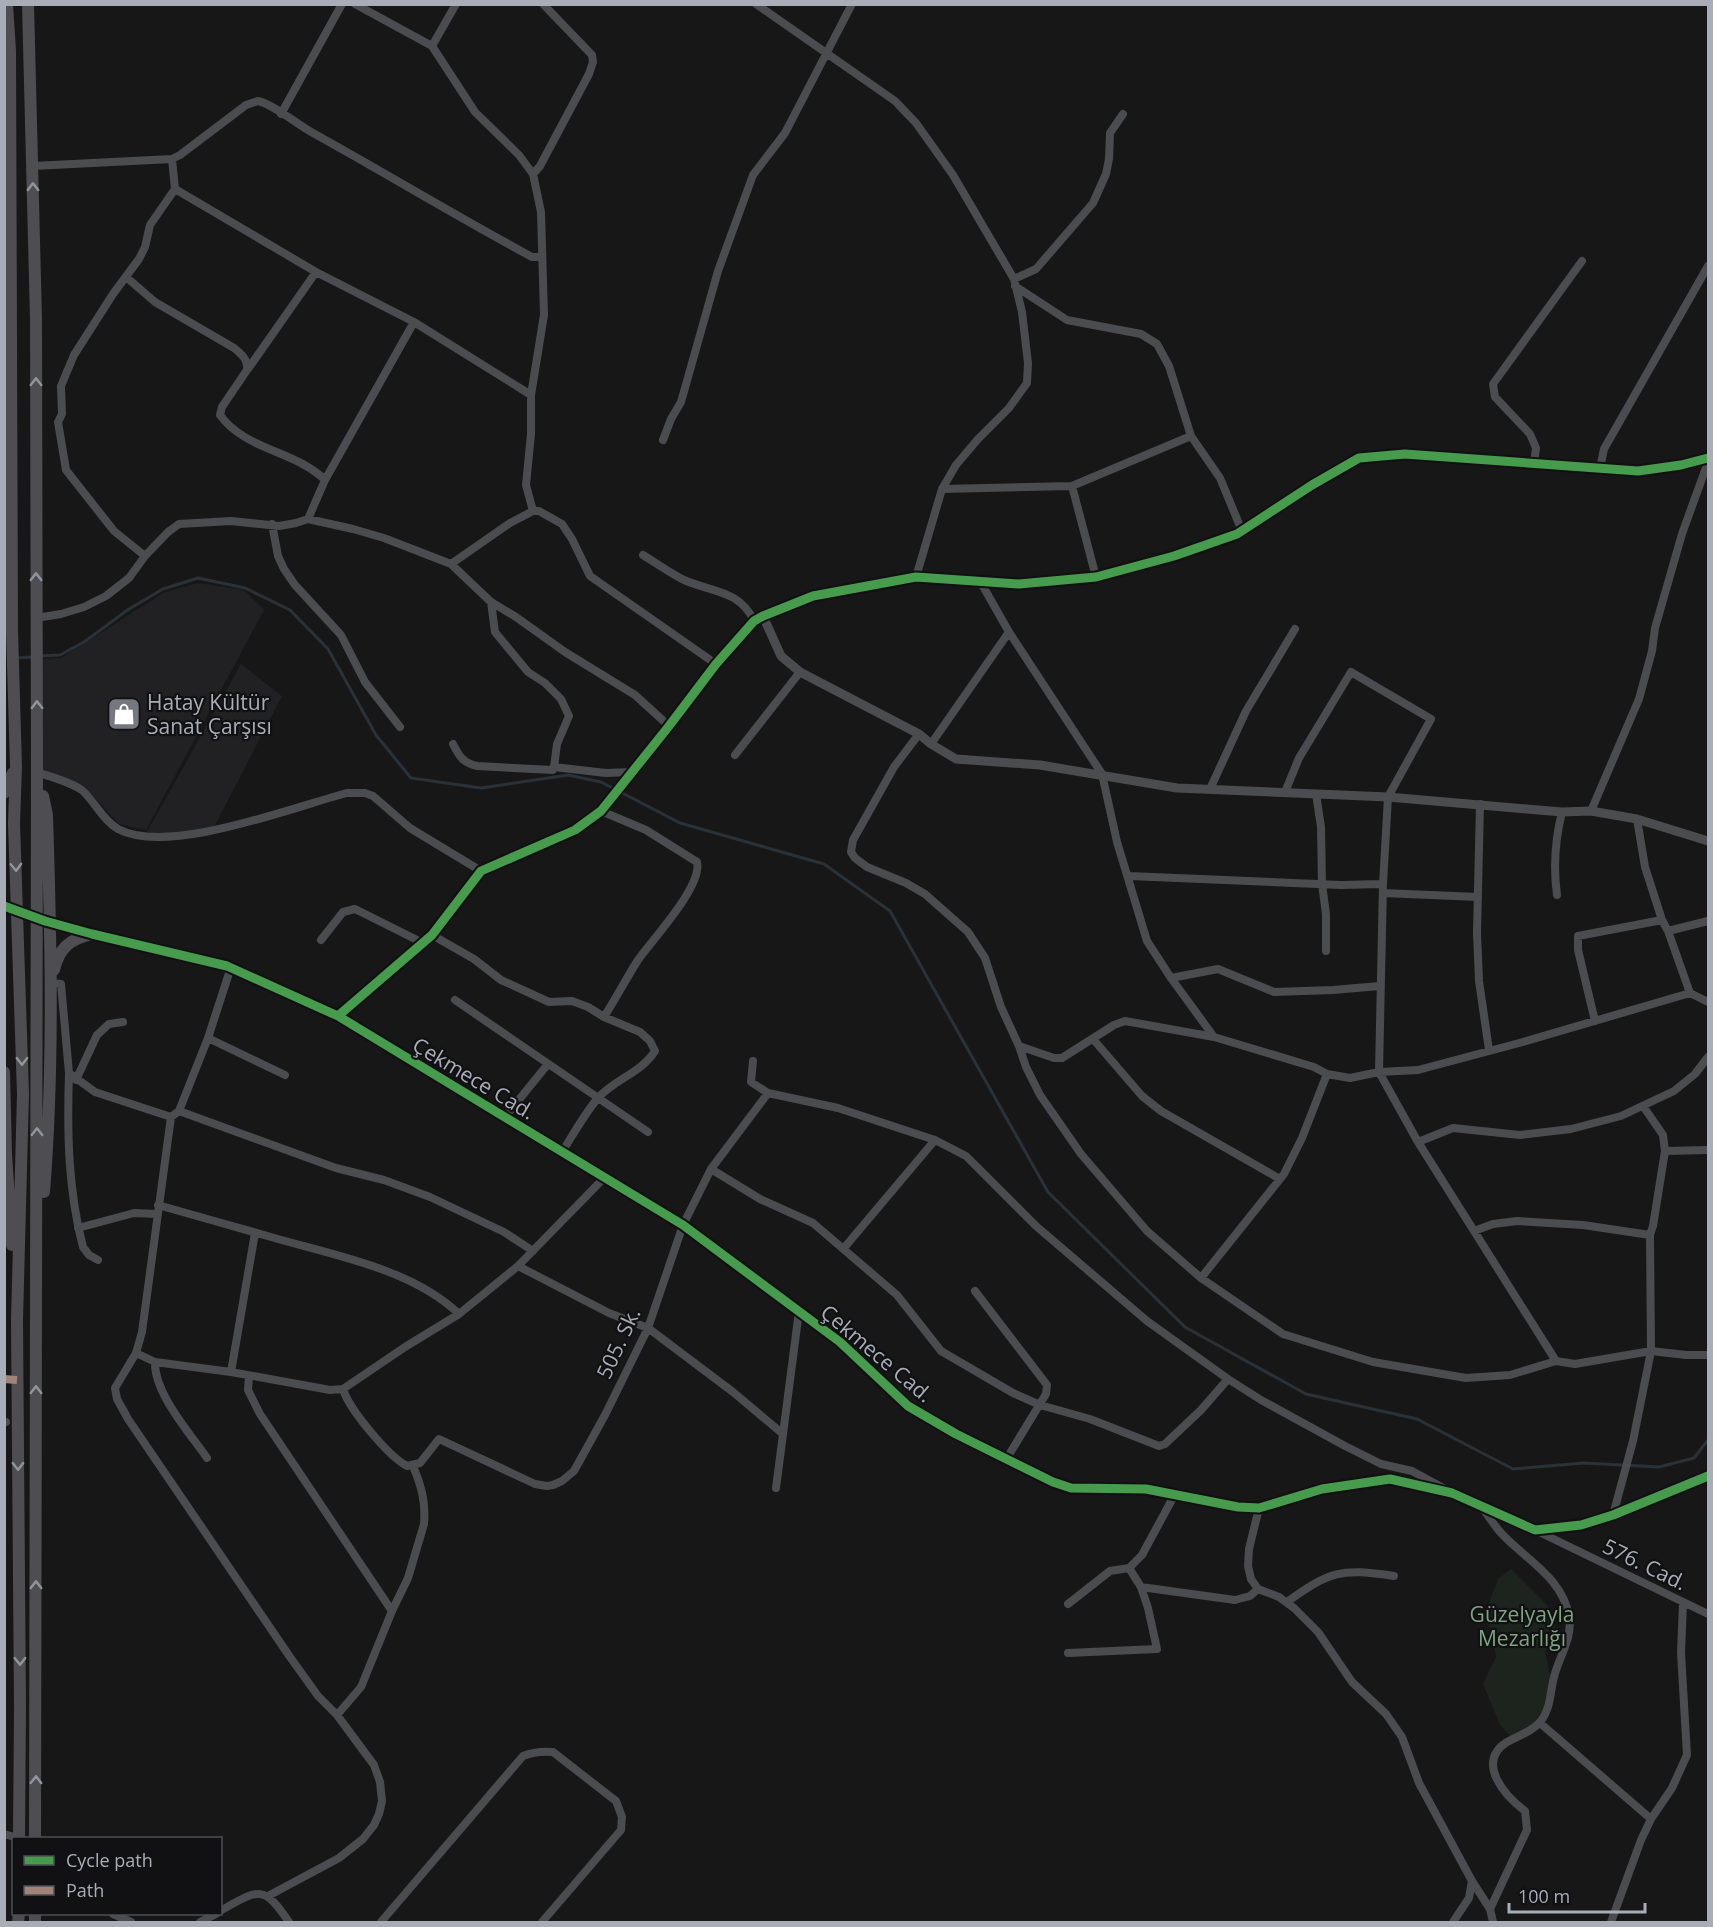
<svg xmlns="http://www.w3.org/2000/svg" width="1713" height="1927" font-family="'Open Sans',sans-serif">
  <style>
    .built { fill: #212123 }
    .green { fill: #1d241e }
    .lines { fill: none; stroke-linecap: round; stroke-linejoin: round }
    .stream { stroke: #2a3239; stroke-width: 3 }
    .minor { stroke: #4b4c50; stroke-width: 8 }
    .tertiary { stroke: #4b4c50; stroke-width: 9 }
    .trunk { stroke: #4e4e52; stroke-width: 12 }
    .quiet { stroke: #a18479; stroke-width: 8; stroke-dasharray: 15 8; stroke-linecap: butt }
    .cycleway-casing { stroke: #111113; stroke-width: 13 }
    .cycleway { stroke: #469c4c; stroke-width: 9 }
    .oneway { stroke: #92959e }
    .labels { text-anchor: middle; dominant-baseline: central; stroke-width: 4.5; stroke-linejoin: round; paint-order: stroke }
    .poi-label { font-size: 21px; fill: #a8adb8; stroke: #111113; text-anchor: start }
    .street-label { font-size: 21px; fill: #a8adb8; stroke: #111113 }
    .park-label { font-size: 21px; fill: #7fa381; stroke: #111113 }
  </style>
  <rect width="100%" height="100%" fill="#171717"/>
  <path class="built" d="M 198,583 L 244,590 L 264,610 L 146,830 L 119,824 L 84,786 L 41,770 L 39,659 L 61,658 L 165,592 Z
    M 241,664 L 282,696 L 211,833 L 172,836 L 147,832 Z"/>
  <path class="green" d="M 1511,1569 L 1548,1606 L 1556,1630 L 1545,1651 L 1551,1681 L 1542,1720 L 1527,1733 L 1510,1736 L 1500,1725 L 1483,1684 L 1496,1657 L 1486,1610 L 1498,1579 Z"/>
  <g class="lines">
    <path class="stream" d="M 39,656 L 60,655 L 84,642 L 129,609 L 163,589 L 198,578 L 245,588 L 290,610 L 328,649 L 376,735 L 411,778 L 481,788 L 568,775 L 601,782 L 680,823 L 824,864 L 890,911 L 1048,1192 L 1185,1327 L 1306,1394 L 1417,1419 L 1513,1469 L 1584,1463 L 1659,1467 L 1694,1458 L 1708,1440
      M 15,658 L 32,657"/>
    <path class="minor" d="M 355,4 L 432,46 L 475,112 L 519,155 L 533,174 L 541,212 L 544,315 L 531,395 L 531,434 L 526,485 L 533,511
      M 756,4 L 895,101 L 916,123 L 953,175 L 1014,279 L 1022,312 L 1028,363 L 1027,383 L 1009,408 L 978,439 L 956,465 L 942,489 L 916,577
      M 432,46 L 456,4
      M 281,114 L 342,4
      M 33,166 L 172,159 L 180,155 L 246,105 L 258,101 C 273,104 298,125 313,133 C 387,174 458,217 532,257 L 541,257
      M 533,174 L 540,166 L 589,74 L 593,62 L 592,55 L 543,4
      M 175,189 L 316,272 L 414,322 L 531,395
      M 126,277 L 155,302 L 234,348 C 242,355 248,359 247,370 L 222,407 L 220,415 C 245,450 296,451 325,480 L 308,519
      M 1014,279 L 1036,269 L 1093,203 L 1106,174 L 1109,159 L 1110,133 L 1123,114
      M 1015,286 L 1067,320 L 1141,334 L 1157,344 L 1169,366 L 1191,436 L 1220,478 L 1242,531
      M 248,369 L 316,272
      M 663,440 L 671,419 L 681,402 L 718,271 L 753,175 L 785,133 L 852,4
      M 1534,463 L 1536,448 L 1530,434 L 1495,397 L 1493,384 L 1582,261
      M 1600,468 L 1604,449 L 1708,266
      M 325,480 L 414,322
      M 1072,486 L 1096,577
      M 942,489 L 1072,486 L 1191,436
      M 272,524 L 278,556 L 284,569 L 295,585 L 341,635 L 365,682 L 400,727
      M 643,555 C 656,563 670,573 684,580 C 711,592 740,590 754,621
      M 145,556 L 114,531 L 66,470 L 58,422 L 62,414 L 61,386 L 74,355 L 113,294 L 139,259 L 145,247 L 150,225 L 175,189 L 172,159
      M 451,564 L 510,523 L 533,511 L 539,511 L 562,524 L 572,539 L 590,576 L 716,664
      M 980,581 L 1009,632 L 1102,774 L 1117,842 L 1147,941 L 1171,978 L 1214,1037 L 1314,1067 L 1327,1074 L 1350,1078 L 1379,1072 L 1418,1070 L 1523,1042 L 1690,993
      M 491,602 L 495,632 L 528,672 L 545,683 L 561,699 L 569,716 L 557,744 L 554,767
      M 36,618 L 61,614 L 84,607 L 106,596 L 129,578 L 145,556 L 168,532 L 179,524 L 231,521 L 279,526 L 296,523 L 308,519 L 353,529 L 384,538 L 451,564 L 491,602 L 516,617 L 565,652 L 635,695 L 669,726
      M 919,734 L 894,767 L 853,840 L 851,852 L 855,858 L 867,867 L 906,883 L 925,894 L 968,932 L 985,958 L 1001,1007 L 1019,1046 L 1026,1067 L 1040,1095 L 1081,1154 L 1147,1231 L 1201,1278 L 1283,1334 L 1373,1362 L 1466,1378 L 1510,1375 L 1556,1361 L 1575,1364 L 1651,1351 L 1686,1355 L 1708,1355
      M 453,744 C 459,756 463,763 477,766 L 553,770 L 554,767 L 606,773 L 632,772
      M 931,744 L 1009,632
      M 735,755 L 800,672
      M 37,772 C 50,777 75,783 84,792 C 95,803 104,821 118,829 C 168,856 293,807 347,793 L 365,793 L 373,796 L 410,828 L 481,871
      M 1210,789 L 1246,711 L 1295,629
      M 1285,792 L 1299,758 L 1351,672 L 1431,719 L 1388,797 L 1383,884 L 1379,1072 L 1418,1142 L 1453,1128 L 1520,1135 L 1571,1129 L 1621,1116 L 1674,1091 L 1695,1074 L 1708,1057
      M 1316,794 L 1321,827 L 1322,884 L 1326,914 L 1326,951
      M 1480,804 L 1477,933 L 1479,981 L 1489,1050
      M 601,811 L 646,830 L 697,862 C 703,886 652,940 638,960 C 626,979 616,998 604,1017
      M 1591,811 L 1639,699 L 1652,651 L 1655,628 L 1682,534 L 1708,462
      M 1637,819 L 1645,867 L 1662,920 L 1668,931 L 1690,993 L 1708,1002
      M 1129,876 L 1341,885 L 1383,884
      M 1383,893 L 1478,897
      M 1557,895 C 1553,866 1555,840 1562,812
      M 1668,931 L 1708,921
      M 432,935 L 474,959 L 501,980 L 549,1002 L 572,1001 L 588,1007 L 604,1017 L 640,1032 L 650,1041 L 655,1051 C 641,1073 615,1079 598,1098 C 585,1113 573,1135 562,1152
      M 321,940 L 343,912 L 355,909 L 423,943
      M 1171,978 L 1218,969 L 1274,992 L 1333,990 L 1380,986
      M 51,983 L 61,984 L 69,1073 L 95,1092 L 171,1117 L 179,1111 L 336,1168 L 384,1180 L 430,1197 L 504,1232 L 533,1251
      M 455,1000 L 648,1132
      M 1595,1021 L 1578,950 L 1578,936 L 1662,920
      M 208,1038 L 285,1075
      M 1093,1039 L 1142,1096 L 1161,1111 L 1280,1179
      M 1019,1046 L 1054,1058 L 1062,1058 L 1114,1025 L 1125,1021 L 1214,1037
      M 753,1061 L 751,1082 L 768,1093 L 838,1108 L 935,1140 L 966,1156 L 1036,1226 L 1147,1321 L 1228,1379 L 1261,1400 L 1345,1446 L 1381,1464 L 1412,1471 L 1447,1490
      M 69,1073 C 67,1132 68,1190 83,1247 L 89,1255 L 98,1260
      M 76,1080 L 97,1035 L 109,1024 L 123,1022
      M 179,1111 L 208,1038 L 231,967
      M 171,1117 L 142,1332 L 136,1353 L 115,1388 L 117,1399 L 128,1419 L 290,1657 L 318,1696 L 337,1715 L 374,1765 L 380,1782 L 382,1801 L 379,1814 L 374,1825 L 363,1839 L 339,1858 L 268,1896
      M 504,1118 L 548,1064
      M 1418,1142 L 1556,1361
      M 1665,1151 L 1708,1150
      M 711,1169 L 760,1199 L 813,1223 L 897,1295 L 941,1351 L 1013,1393 L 1040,1405 L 1090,1419 L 1159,1446 L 1165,1444 L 1201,1410 L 1228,1379
      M 158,1205 C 198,1216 238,1228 278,1239 C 338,1256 413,1270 459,1314
      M 78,1228 L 134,1213 L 157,1214
      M 1474,1231 L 1493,1224 L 1517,1221 L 1583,1225 L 1650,1235
      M 844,1248 L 935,1140
      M 518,1266 L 609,1313 L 648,1328 L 733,1392 L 783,1434
      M 1201,1278 L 1284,1174 L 1302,1138 L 1327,1074
      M 975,1291 L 1047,1385 L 1046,1394 L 1007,1458
      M 136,1353 L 155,1362 L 231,1372 L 330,1390 L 343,1389 L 405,1347 L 459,1314 L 518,1266 L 604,1178
      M 155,1362 C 154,1393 189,1432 207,1458
      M 231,1372 L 255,1233
      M 249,1376 L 248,1390 L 260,1414 L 392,1611
      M 343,1389 C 349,1409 388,1456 407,1466 L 420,1463 L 439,1439 L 535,1484 L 547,1486 L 553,1485 L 562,1481 L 574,1471 L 605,1415 L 648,1328 L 683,1225 L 711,1169 L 768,1093
      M 4,1422 L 6,1422
      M 776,1488 L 799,1311
      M 1482,1507 C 1488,1516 1494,1525 1501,1533 C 1526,1560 1562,1577 1569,1616 C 1573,1639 1559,1656 1554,1677 C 1550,1692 1551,1708 1541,1721 C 1532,1732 1519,1735 1507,1742 C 1475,1762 1505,1796 1525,1811 L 1527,1830 L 1490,1909
      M 1259,1508 L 1249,1549 L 1248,1566 L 1251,1579 L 1258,1589 L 1279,1597 L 1294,1608 L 1318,1632 L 1352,1682 L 1386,1714 L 1402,1737 L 1419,1783 L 1472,1881 L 1469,1898 L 1453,1922
      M 1613,1515 L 1633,1441 L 1651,1351 L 1650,1235 L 1653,1226 L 1665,1151 L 1663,1135 L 1643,1106
      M 1535,1530 L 1708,1614
      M 1141,1587 L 1235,1600 L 1250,1596 L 1258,1589
      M 1287,1602 C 1330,1571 1341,1568 1394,1576
      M 1068,1604 L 1110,1571 L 1129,1568
      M 1068,1653 L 1157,1649 L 1148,1608 L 1141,1587 L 1129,1568 L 1142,1555 L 1175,1494
      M 337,1715 L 361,1687 L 392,1611 L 408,1578 L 424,1524 C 426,1502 421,1485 413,1466
      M 1540,1723 L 1651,1819
      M 4,1834 L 18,1838
      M 1472,1881 L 1490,1909 L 1493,1922
      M 220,1911 C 259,1889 263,1884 289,1922
      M 113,1914 L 131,1922
      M 200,1922 L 216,1914
      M 381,1922 L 523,1756 C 533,1752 542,1751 553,1752 L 616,1801 L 622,1817 L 621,1830 L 542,1922
      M 1611,1922 L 1641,1840 L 1651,1819 L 1672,1788 L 1687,1755 L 1681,1653 L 1683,1603"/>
    <path class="tertiary" d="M 763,616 L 781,656 L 800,672 L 919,734 L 931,744 L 956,759 L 1040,765 L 1177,788 L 1388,797 L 1562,812 L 1591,811 L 1637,819 L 1708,841
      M 4,906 L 45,921 L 92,934 L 227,966 L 338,1016 L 683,1225 L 840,1342 L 908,1406 L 956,1434 L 1053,1482 L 1071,1488 L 1146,1489 L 1238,1507 L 1259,1508 L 1322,1489 L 1390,1479 L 1452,1493 L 1535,1530 L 1581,1525 L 1613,1515 L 1708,1476
      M 338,1016 L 432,935 L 481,871 L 575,830 L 601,811 L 669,726 L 716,664 L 754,621 L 763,616 L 813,596 L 916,577 L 1019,584 L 1096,577 L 1174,556 L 1237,534 L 1312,485 L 1359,458 L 1405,454 L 1638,471 L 1681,465 L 1708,458"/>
    <path class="trunk" d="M 7,4 L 10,51 L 12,631 L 16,766 L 14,823 L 23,1094 L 17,1320 L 20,1707 L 19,1838
      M 28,4 L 36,319 L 37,772 L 35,1838
      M 4,793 L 13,773
      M 43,796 L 47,815 C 51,941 54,1067 44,1192
      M 54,970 C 59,948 70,939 92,934
      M 4,1072 L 6,1154 L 12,1245
      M 18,1922 L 19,1914
      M 35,1922 L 35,1914"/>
    <path class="quiet" d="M 4,1379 L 17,1380"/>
    <g class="cycleway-casing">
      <path id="cycleway" d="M 4,906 L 45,921 L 92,934 L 227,966 L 338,1016 L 683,1225 L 840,1342 L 908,1406 L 956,1434 L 1053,1482 L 1071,1488 L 1146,1489 L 1238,1507 L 1259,1508 L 1322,1489 L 1390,1479 L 1452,1493 L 1535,1530 L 1581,1525 L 1613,1515 L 1708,1476
        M 338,1016 L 432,935 L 481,871 L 575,830 L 601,811 L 669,726 L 716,664 L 754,621 L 763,616 L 813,596 L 916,577 L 1019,584 L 1096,577 L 1174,556 L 1237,534 L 1312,485 L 1359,458 L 1405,454 L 1638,471 L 1681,465 L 1708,458"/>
    </g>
    <use href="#cycleway" class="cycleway"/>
  </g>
  <defs><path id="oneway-chevron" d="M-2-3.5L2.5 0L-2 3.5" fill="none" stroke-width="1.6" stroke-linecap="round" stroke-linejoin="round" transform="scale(1.5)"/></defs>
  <g class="oneway">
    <use href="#oneway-chevron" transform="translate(33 187) rotate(-91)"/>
    <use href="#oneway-chevron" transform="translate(36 382) rotate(-90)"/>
    <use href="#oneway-chevron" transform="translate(36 577) rotate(-90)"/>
    <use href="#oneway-chevron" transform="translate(37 705) rotate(-91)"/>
    <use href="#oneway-chevron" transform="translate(16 867) rotate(88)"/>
    <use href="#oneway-chevron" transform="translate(22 1061) rotate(89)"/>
    <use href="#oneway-chevron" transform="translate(37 1132) rotate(-90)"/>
    <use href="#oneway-chevron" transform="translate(36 1390) rotate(-90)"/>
    <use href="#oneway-chevron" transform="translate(18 1466) rotate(89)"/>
    <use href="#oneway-chevron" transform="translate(36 1585) rotate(-90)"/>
    <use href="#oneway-chevron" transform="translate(20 1661) rotate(89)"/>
    <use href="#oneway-chevron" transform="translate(36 1780) rotate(-89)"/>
  </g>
  <defs>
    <g id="shop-square" transform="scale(1.725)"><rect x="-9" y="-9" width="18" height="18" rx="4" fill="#757880" stroke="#111113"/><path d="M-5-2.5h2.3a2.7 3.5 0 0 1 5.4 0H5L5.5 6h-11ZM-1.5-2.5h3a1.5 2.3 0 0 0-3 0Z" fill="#fff"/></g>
  </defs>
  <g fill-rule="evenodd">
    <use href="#shop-square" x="124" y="714"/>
  </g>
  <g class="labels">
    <g class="poi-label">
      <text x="147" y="702">Hatay Kültür<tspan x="147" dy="24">Sanat Çarşısı</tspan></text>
    </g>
    <g class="street-label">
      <text transform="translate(474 1078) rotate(31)">Çekmece Cad.</text>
      <text transform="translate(618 1343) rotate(-65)">505. Sk.</text>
      <text transform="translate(877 1353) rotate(40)">Çekmece Cad.</text>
      <text transform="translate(1645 1564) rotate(26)">576. Cad.</text>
    </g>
    <g class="park-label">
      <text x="1522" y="1614">Güzelyayla<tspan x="1522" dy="24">Mezarlığı</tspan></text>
    </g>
  </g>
  <rect width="1713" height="1927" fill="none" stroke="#a8adb8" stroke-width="12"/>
  <rect x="12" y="1837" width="210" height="78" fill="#111113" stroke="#4d4f55" stroke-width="1.5"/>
  <rect x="24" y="1856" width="30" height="9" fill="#469c4c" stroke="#4d4f55" stroke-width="1.5"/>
  <text x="66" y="1867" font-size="18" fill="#a8adb8">Cycle path</text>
  <rect x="24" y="1886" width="30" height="9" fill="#a18479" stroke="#4d4f55" stroke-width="1.5"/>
  <text x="66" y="1897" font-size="18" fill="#a8adb8">Path</text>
  <path d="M1509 1903v9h136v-9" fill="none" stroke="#a8adb8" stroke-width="3"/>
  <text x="1518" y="1903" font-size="18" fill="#a8adb8" stroke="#111113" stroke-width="4.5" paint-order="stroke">100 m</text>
</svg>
